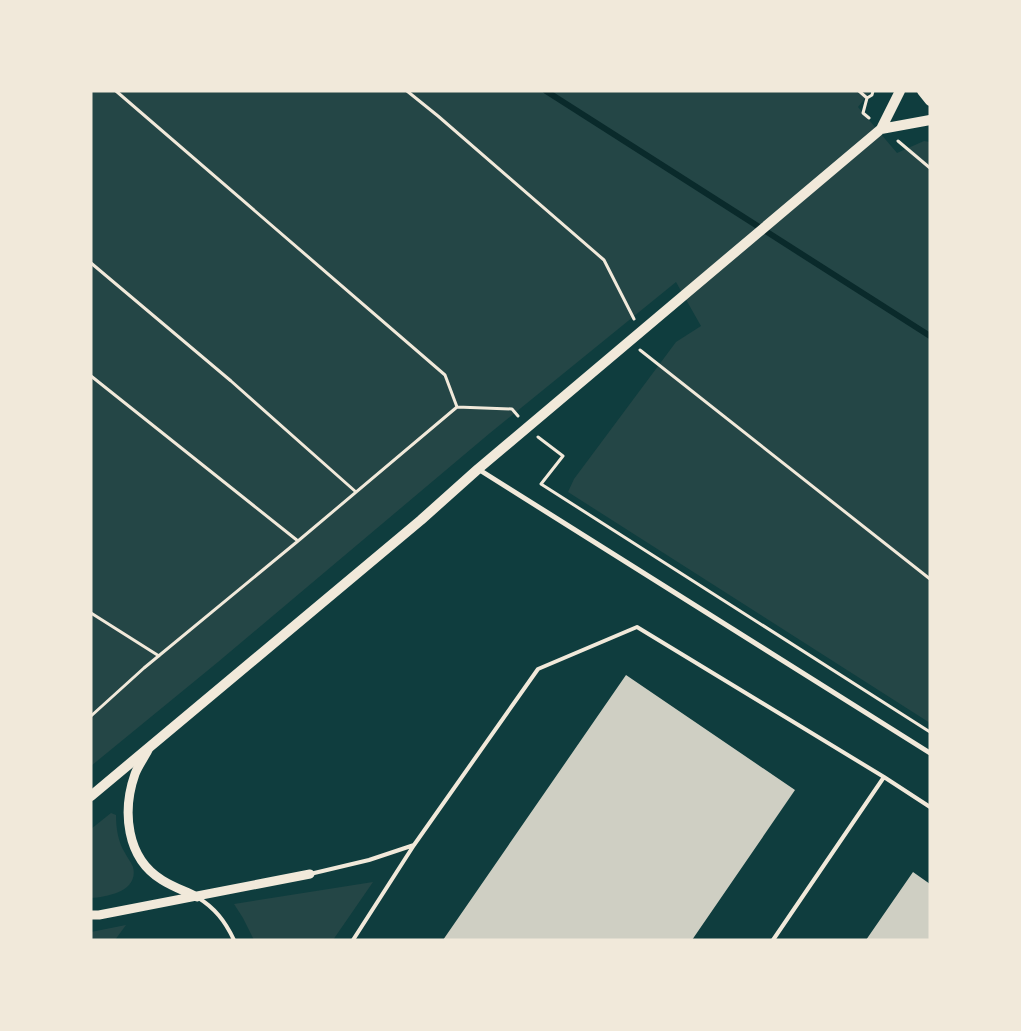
<svg xmlns="http://www.w3.org/2000/svg" width="1021" height="1031" font-family="'Fira Sans Condensed',sans-serif">
  <style>
    .green { fill: #244646 }
    .lines { fill: none; stroke-linecap: round; stroke-linejoin: round }
    .stream { stroke: #0a2a2b; stroke-width: 6 }
    .building { fill: #cfcfc3 }
    .path { stroke: #f1e9da; stroke-width: 3 }
    .service { stroke: #f1e9da; stroke-width: 4 }
    .minor { stroke: #f1e9da; stroke-width: 5 }
    .tertiary { stroke: #f1e9da; stroke-width: 9 }
    .secondary { stroke: #f1e9da; stroke-width: 10 }
  </style>
  <rect width="100%" height="100%" fill="#0f3d3e"/>
  <path class="green" d="M 91,91 L 871,91 L 858,107 L 897,153 L 924,141 L 930,142 L 930,723 L 568,492 L 574,479 L 676,342 L 701,326 L 676,282 L 490,433 L 218,662 L 91,766 Z
    M 111,813 L 116,815 C 116,828 118,842 125,853 C 127,857 131,862 133,867 C 139,891 108,897 91,898 L 91,829 Z
    M 373,882 L 333,940 L 254,940 L 243,918 L 234,904 Z
    M 126,925 L 115,940 L 91,940 L 91,932 Z"/>
  <g class="lines">
    <path class="stream" d="M 546,91 L 930,336"/>
  </g>
  <path class="building" d="M 626,675 L 795,790 L 692,940 L 443,940 Z
    M 913,872 L 930,884 L 930,940 L 866,940 Z"/>
  <g class="lines">
    <path class="path" d="M 116,91 L 445,375 L 457,407
      M 407,91 L 438,116 L 604,260 L 634,319
      M 859,91 L 867,98 L 863,113 L 869,118
      M 867,98 L 872,95 L 873,91
      M 898,141 L 930,168
      M 91,263 L 231,381 L 356,492
      M 640,350 L 930,579
      M 91,376 L 298,541
      M 538,437 L 563,456 L 541,484 L 930,732
      M 91,613 L 159,656
      M 91,716 L 144,668 L 298,541 L 457,407 L 512,409 L 518,416"/>
    <path class="service" d="M 310,874 L 369,860 L 414,845
      M 197,897 C 215,908 225,921 234,940
      M 353,940 L 414,845 L 538,669 L 637,627 L 884,777 L 930,807
      M 773,940 L 884,777"/>
    <path class="minor" d="M 478,469 L 930,753"/>
    <path class="tertiary" d="M 148,750 C 144,758 138,766 135,774 C 122,811 126,858 162,880 C 173,887 185,891 197,897
      M 91,915 L 99,915 L 310,874"/>
    <path class="secondary" d="M 922,91 L 930,101
      M 881,129 L 930,120
      M 91,796 L 421,520 L 478,469 L 881,129 L 900,91"/>
  </g>
  <rect width="1021" height="1031" fill="none" stroke="#f1e9da" stroke-width="185"/>
</svg>
